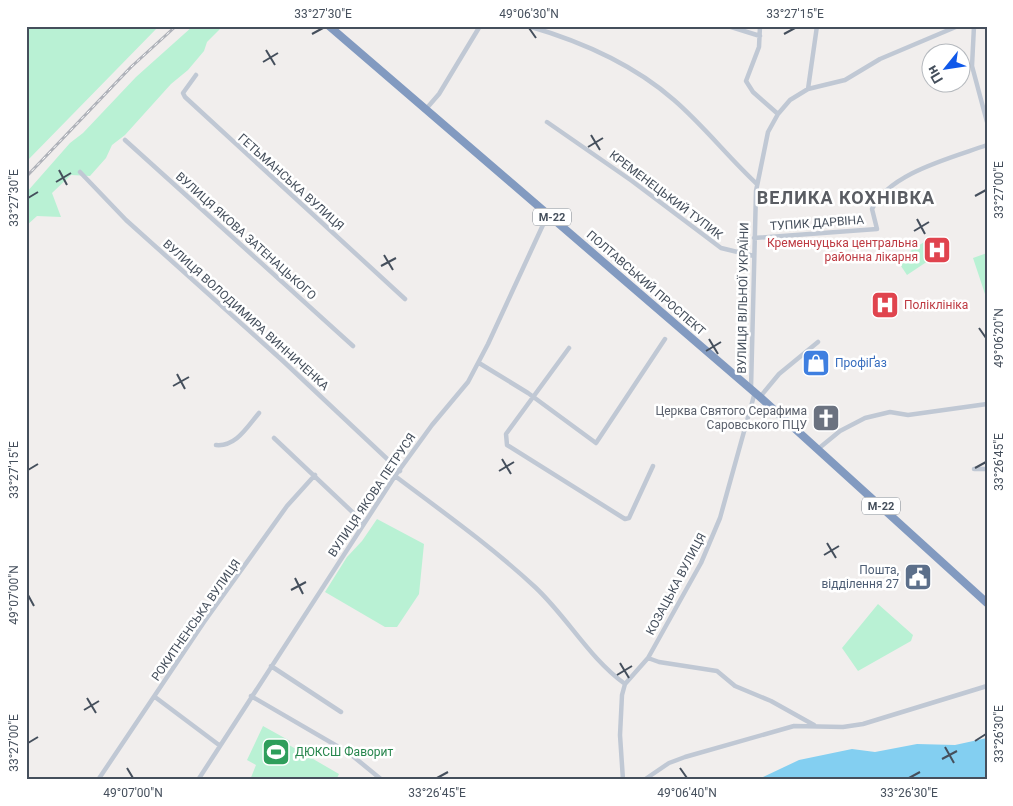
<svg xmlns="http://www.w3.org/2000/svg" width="1013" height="806" font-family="Roboto,sans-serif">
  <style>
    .green { fill: #b9f1d4 }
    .water { fill: #83cff1 }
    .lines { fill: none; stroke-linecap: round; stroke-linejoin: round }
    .street { stroke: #c0c8d4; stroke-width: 4.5 }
    .highway { stroke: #829ac0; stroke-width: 8 }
    .rail-casing { stroke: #afb2b9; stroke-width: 3 }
    .rail { stroke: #fff; stroke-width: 1; stroke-dasharray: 4; stroke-linecap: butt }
    .ticks { fill: none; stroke: #454f5c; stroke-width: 2 }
    .labels { text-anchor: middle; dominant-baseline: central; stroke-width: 5; stroke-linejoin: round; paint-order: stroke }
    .shield { fill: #fff; stroke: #7d848d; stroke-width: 1 }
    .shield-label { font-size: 11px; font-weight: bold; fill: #454f5c }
    .street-label { font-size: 12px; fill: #454f5c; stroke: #fff }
    .health-label { font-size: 12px; fill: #be3a42; stroke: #fff; text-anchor: end }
    .shop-label { font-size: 12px; fill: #366cbe; stroke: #fff; text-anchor: start }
    .worship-label { font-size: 12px; fill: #5b616d; stroke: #fff; text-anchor: end }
    .service-label { font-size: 12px; fill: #4e5e75; stroke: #fff; text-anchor: end }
    .leisure-label { font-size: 12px; fill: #27864d; stroke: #fff; text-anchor: start }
    .district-label { font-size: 18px; font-weight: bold; letter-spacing: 1px; fill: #5a5d63; stroke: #fff }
    .neatline { fill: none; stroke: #454f5c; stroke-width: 2 }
    .ticks-label { font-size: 12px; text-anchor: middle; fill: #454f5c }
  </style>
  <rect width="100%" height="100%" fill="#f1eeed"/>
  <path class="green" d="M 26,26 L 159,26 L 26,162 Z
    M 193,26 L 223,26 L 207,42 L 204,51 L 188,70 L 171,84 L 125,135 L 112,145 L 106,158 L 90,176 L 71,175 L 52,193 L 61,217 L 37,216 L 26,226 L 26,193 L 70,143 L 83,133 L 136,77 Z
    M 924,242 L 934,257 L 907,275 L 897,260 Z
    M 987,253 L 987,293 L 985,294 L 973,258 Z
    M 377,519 L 424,544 L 419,594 L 397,627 L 385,627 L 325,592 L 347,557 L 362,541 Z
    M 878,604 L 913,635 L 911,641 L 858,671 L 842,648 Z
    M 263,726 L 290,741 L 289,745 L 339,774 L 336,780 L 250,780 L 256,765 L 247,760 Z"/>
  <path class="water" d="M 987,738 L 987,780 L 757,780 L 799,760 L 852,749 L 875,752 L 917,744 L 955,745 Z"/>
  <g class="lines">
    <path class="street" d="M 528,26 C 580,41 633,64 674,100 C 704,126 728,157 757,184
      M 728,26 L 760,36
      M 760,26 L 759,47 L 746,81 L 753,92 L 778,114
      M 974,26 L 972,66 L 987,122
      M 196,75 L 183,93 L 185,97 L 405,299
      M 808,89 L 817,26
      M 426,109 L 439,94 L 480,26
      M 547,122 L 632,181 L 721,248 L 754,256
      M 125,140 L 353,346
      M 80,172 L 126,220 L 283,361 L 400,471
      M 754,238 L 877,229 L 872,209 C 889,173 951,158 987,145
      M 569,348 L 506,434 L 507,445 L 625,519 L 629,518 L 653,466
      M 479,363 L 528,393 L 596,443 L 665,339
      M 751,389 L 756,191 L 768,132 L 778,114 L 790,100 L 808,89 L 845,80 L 880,59 L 958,26
      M 760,397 L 779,374 L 818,342
      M 274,438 L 364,523
      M 216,445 C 236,447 247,427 259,413
      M 818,449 L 840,431 L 865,418 L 890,412 L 908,415 L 987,404
      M 974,469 L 987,469
      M 395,476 C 443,512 492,547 535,587 C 568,618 589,658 625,684
      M 648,658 L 659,662 L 717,671 L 735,686 L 771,701 L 814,725
      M 271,666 L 341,712
      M 251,696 L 349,753 L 382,780
      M 155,697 L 219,745
      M 98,780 L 204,622 L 287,506 L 315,475
      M 198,780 L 395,476 L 432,425 L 468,382 L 488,344 L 548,214
      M 623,780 L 620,735 L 622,695 L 625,684 L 648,658 L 701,563 L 720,518 L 755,392
      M 644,780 L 669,763 L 685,757 L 794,726 L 843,727 L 863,724 L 987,686"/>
    <path class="highway" d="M 329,26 L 760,397 L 987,603"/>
    <g class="rail-casing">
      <path id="rail" d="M 26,177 L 131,67 L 176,26"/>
    </g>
    <use href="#rail" class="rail"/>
  </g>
  <path class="ticks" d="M 529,28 L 536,38M 312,34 L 323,28M 784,34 L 795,28M 266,50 L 275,65M 263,62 L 278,53M 591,135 L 600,150M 588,147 L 603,138M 59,170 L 67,185M 56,182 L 71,173M 975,196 L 986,190M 28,198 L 38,192M 917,219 L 925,234M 914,231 L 929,222M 384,255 L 393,270M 381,266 L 396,258M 979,328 L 986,338M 709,339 L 718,354M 706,351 L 721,342M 177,374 L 185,389M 173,386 L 189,377M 502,459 L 511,474M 975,468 L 986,462M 28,470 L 38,464M 499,471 L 514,462M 827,543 L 836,558M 824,555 L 839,546M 295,578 L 303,594M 291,590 L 306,582M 28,595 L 34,606M 620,663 L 629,678M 617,675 L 632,666M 87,698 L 96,713M 84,710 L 99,701M 975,741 L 986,734M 28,743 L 38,737M 945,747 L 954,763M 942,759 L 957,751M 127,768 L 133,778M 680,768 L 687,778M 437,778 L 448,772M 909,778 L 920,772"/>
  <defs>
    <g id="hospital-square" transform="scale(1.4375)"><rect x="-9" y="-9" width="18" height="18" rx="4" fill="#e0444e" stroke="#fff"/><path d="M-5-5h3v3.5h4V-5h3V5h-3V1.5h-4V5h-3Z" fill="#fff"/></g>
    <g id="shop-square" transform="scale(1.4375)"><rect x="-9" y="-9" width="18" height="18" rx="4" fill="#3f7fe0" stroke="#fff"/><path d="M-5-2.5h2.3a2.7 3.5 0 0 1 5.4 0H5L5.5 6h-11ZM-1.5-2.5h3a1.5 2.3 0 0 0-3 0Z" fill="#fff"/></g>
    <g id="church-square" transform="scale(1.4375)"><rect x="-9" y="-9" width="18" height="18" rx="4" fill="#6b7280" stroke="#fff"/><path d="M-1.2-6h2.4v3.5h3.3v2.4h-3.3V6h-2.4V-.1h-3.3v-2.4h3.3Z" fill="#fff"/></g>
    <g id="civic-square" transform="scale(1.4375)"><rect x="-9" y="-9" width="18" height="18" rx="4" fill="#5c6f8a" stroke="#fff"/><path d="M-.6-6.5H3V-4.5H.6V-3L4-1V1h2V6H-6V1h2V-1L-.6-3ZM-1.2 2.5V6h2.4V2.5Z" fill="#fff"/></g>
    <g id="stadium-square" transform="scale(1.4375)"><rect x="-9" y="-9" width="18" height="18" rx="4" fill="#2e9e5b" stroke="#fff"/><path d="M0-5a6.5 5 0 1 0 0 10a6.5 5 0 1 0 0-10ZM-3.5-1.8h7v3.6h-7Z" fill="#fff"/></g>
  </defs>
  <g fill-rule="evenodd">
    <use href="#hospital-square" x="937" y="250"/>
    <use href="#hospital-square" x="885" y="305"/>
    <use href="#shop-square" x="816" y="363"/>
    <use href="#church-square" x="826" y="418"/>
    <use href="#civic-square" x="918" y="577"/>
    <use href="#stadium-square" x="276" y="752"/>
  </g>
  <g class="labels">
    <g class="shield">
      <rect x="533" y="208.5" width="38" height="17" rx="4"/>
      <rect x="862" y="497.5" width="38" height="17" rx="4"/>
    </g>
    <g class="shield-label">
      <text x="552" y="217">М-22</text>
      <text x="881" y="506">М-22</text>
    </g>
    <g class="street-label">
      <text transform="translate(291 182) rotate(42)">ГЕТЬМАНСЬКА ВУЛИЦЯ</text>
      <text transform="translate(666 195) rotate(37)">КРЕМЕНЕЦЬКИЙ ТУПИК</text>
      <text transform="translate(817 223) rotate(-4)">ТУПИК ДАРВІНА</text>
      <text transform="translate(246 236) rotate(42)">ВУЛИЦЯ ЯКОВА ЗАТЕНАЦЬКОГО</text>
      <text transform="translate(646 283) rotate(41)">ПОЛТАВСЬКИЙ ПРОСПЕКТ</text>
      <text transform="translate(743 298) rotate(-89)">ВУЛИЦЯ ВІЛЬНОЇ УКРАЇНИ</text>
      <text transform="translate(246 315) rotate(42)">ВУЛИЦЯ ВОЛОДИМИРА ВИННИЧЕНКА</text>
      <text transform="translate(372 495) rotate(-56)">ВУЛИЦЯ ЯКОВА ПЕТРУСЯ</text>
      <text transform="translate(676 584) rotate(-62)">КОЗАЦЬКА ВУЛИЦЯ</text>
      <text transform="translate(196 620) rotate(-55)">РОКИТНЕНСЬКА ВУЛИЦЯ</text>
    </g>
    <g class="health-label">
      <text x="918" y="243">Кременчуцька центральна<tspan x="918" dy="14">районна лікарня</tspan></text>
      <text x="904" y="305" text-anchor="start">Поліклініка</text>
    </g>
    <g class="shop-label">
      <text x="835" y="363">ПрофіҐаз</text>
    </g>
    <g class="worship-label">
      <text x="807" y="411">Церква Святого Серафима<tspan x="807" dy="14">Саровського ПЦУ</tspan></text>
    </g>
    <g class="service-label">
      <text x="899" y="570">Пошта,<tspan x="899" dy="14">відділення 27</tspan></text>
    </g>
    <g class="leisure-label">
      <text x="295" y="752">ДЮКСШ Фаворит</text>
    </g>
    <g class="district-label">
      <text x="846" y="197">ВЕЛИКА КОХНІВКА</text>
    </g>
  </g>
  <rect width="1013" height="806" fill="none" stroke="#ffffff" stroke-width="55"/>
  <g transform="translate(946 68) rotate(240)"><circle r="24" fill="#ffffff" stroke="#b5b9be"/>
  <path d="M0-4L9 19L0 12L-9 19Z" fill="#0f58e9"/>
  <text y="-8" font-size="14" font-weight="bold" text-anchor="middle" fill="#454f5c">Пн</text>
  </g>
  <rect x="28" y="28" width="958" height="750" class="neatline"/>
  <g class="ticks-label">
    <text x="323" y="18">33°27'30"E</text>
    <text x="529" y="18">49°06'30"N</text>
    <text x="795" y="18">33°27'15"E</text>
    <text transform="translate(999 190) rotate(-90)" y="4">33°27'00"E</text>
    <text transform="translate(14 198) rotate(-90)" y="4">33°27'30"E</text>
    <text transform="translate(999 338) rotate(-90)" y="4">49°06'20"N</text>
    <text transform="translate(999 462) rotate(-90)" y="4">33°26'45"E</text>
    <text transform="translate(14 470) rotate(-90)" y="4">33°27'15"E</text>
    <text transform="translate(14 595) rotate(-90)" y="4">49°07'00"N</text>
    <text transform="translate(999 734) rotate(-90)" y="4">33°26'30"E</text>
    <text transform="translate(14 743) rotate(-90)" y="4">33°27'00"E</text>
    <text x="133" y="797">49°07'00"N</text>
    <text x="437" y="797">33°26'45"E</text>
    <text x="687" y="797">49°06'40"N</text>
    <text x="909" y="797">33°26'30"E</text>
  </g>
</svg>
